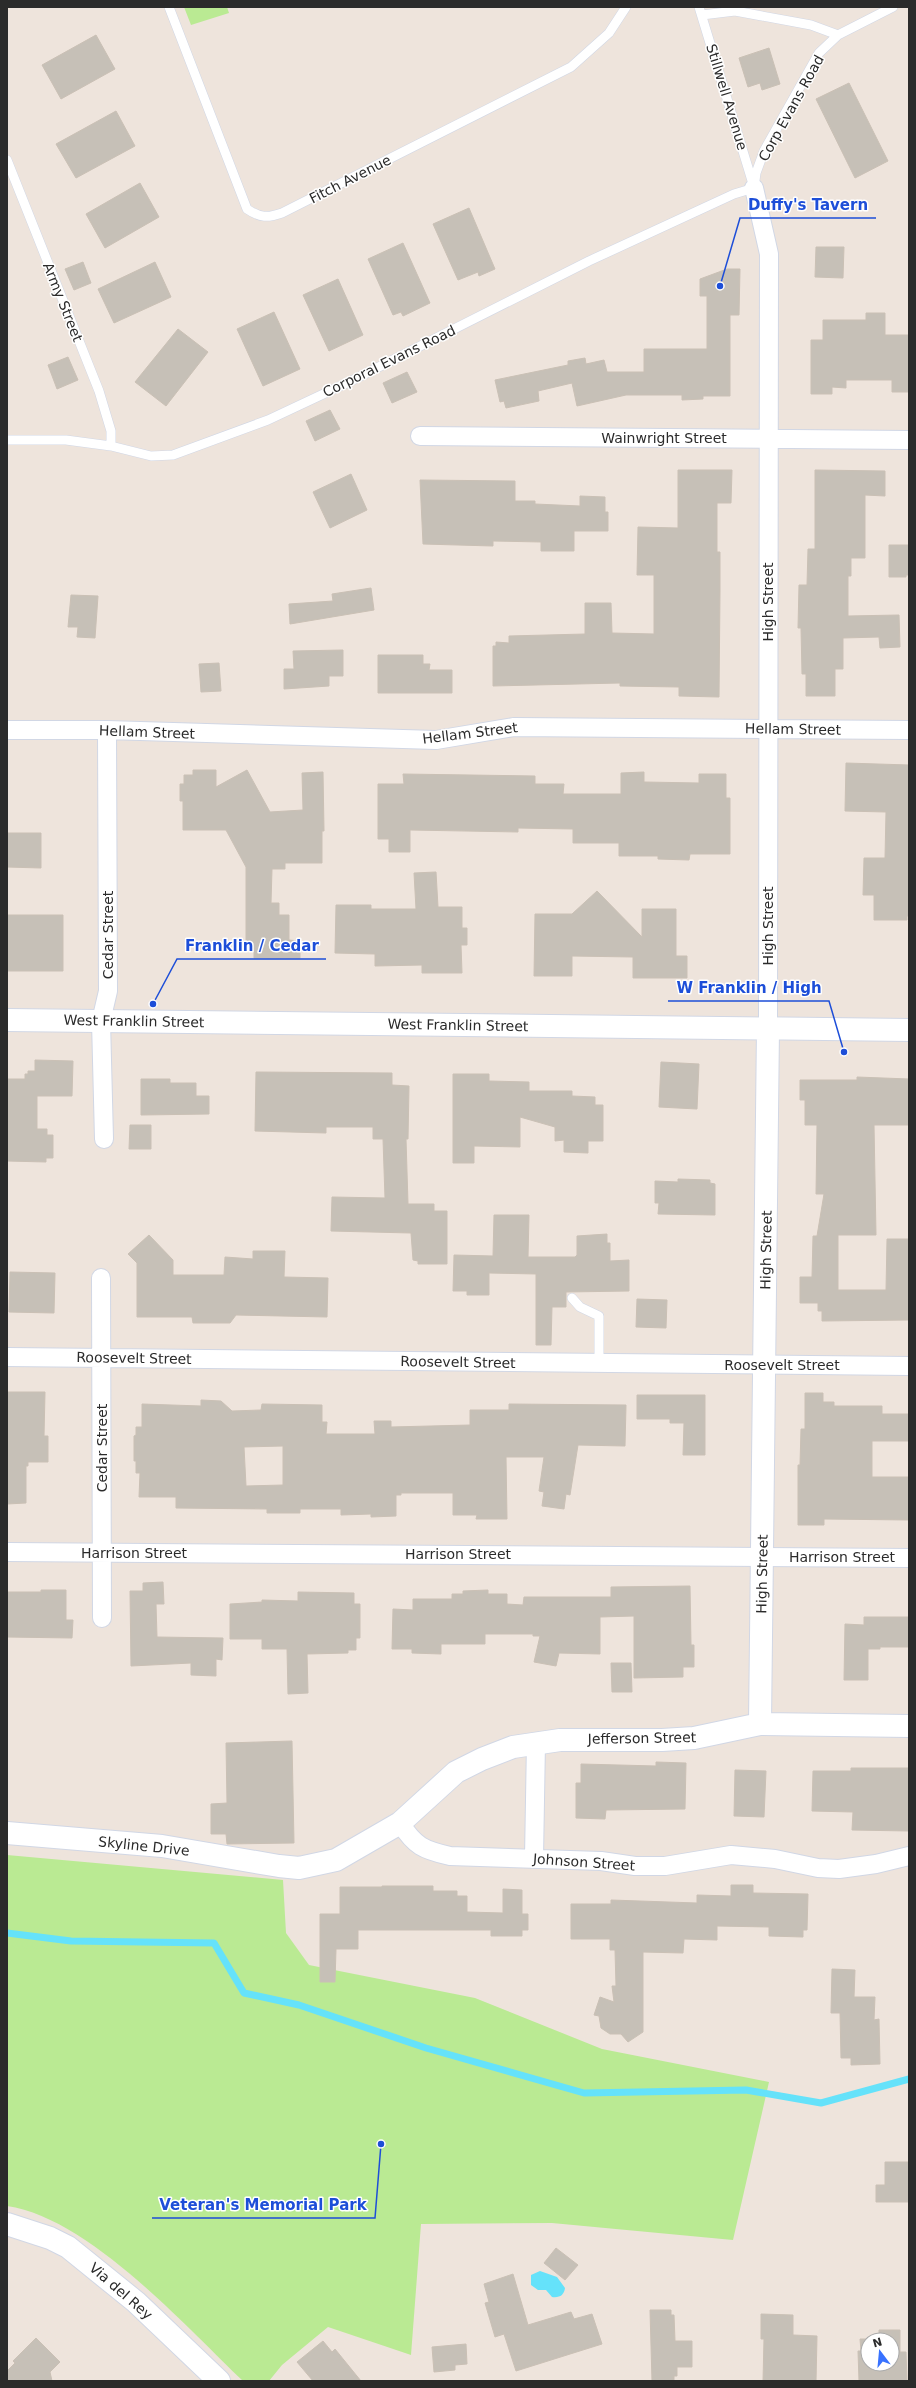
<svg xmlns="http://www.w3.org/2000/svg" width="916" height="2388" font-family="'DejaVu Sans',sans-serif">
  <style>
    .green { fill: #baea93 }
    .water { fill: #65e2fa }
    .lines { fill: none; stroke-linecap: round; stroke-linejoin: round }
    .stream { stroke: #65e2fa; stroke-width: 7 }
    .building { fill: #c6c0b7; stroke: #cac0b5; fill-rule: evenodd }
    .lane-casing { stroke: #d1d7e5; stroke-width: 10 }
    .street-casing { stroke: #d1d7e5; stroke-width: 20 }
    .secondary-casing { stroke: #d1d7e5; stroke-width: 24 }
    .lane { stroke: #fff; stroke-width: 9 }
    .street { stroke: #fff; stroke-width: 18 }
    .secondary { stroke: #fff; stroke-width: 22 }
    .labels { text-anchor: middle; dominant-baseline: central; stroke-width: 3; stroke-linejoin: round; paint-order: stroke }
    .street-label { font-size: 14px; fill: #2b2b2b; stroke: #fff }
    .leader { fill: none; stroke: #1d4ed8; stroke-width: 1.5 }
    .callout-dot { fill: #1d4ed8; stroke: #fff; stroke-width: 1.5 }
    .callout-label { font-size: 15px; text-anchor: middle; font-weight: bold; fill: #1d4ed8; stroke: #fff; stroke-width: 3; stroke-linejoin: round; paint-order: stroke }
  </style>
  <rect width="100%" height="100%" fill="#eee4dc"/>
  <path class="green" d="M 184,7 L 227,7 L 229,13 L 191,25 Z
    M 7,1855 L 283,1880 L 286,1933 L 309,1965 L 475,1998 L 602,2049 L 769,2082 L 733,2240 L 552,2223 L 421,2224 L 411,2355 L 328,2327 L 282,2365 L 269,2381 L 243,2381 C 184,2325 89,2218 7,2206 Z"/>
  <path class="water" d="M 540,2271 L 557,2277 L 565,2288 C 564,2295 560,2298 552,2297 L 546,2290 L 538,2290 L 531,2285 L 531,2275 Z"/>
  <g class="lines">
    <path class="stream" d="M 7,1933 L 71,1941 L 214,1943 L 244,1993 L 299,2005 L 426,2048 L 584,2093 L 746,2090 L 821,2103 L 909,2079"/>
  </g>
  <path class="building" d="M 96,35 L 115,69 L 61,99 L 42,65 Z
    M 769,48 L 780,84 L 762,90 L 760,83 L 748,87 L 739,58 Z
    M 849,83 L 888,161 L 855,178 L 816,99 Z
    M 116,111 L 135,146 L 76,178 L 56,144 Z
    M 140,183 L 159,217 L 105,248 L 86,214 Z
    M 469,208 L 495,269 L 479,276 L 478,272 L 458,280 L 433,224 Z
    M 403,243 L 430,303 L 403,316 L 401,312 L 393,315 L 368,259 Z
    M 816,247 L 844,247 L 843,278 L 815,277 Z
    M 83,262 L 91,283 L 74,290 L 65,269 Z
    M 155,262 L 171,297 L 114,323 L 98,289 Z
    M 727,269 L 740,269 L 739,315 L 730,315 L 730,396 L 703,396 L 703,399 L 682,400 L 682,395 L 626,395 L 577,406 L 572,383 L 538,391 L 539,401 L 506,408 L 504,401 L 500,402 L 495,380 L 568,365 L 568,361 L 585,358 L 586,364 L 604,360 L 607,372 L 644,372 L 644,349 L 707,349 L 707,296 L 700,296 L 700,279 Z
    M 338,279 L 363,335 L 329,351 L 303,295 Z
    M 274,312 L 300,369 L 263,386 L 237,329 Z
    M 866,313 L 885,313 L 885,335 L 909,335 L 909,392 L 892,392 L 892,380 L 846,380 L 846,388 L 832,387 L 832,394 L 811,394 L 811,340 L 823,340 L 823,320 L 866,320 Z
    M 178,329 L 208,352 L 166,406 L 135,382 Z
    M 68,357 L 78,380 L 57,389 L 48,365 Z
    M 407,372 L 417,392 L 392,403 L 383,383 Z
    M 330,410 L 340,429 L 315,441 L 306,421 Z
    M 678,470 L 732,470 L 731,503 L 717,503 L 717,552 L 720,552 L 720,589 L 719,697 L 679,696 L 679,687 L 620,686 L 620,683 L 493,686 L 493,646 L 496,646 L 496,642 L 509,643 L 509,636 L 585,634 L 585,603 L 611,603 L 612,633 L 654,634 L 654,575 L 637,575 L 638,527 L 678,528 Z
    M 815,470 L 885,471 L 885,496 L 865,495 L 865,558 L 851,558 L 851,576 L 848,576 L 848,616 L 899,615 L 900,647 L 880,648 L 879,637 L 843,638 L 843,669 L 835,669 L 835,696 L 806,696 L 806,674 L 802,674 L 801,628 L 798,628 L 799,585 L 807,585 L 808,549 L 815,549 Z
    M 351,474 L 367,510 L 330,528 L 313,492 Z
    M 420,480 L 515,481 L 515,501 L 535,501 L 535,504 L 580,506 L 580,496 L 605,497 L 605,512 L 608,512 L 608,531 L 574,531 L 574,551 L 541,551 L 541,542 L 493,541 L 493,546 L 423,544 Z
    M 889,545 L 909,545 L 909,575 L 906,575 L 906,577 L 889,577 Z
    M 371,588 L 374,610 L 290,624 L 289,604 L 333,601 L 332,594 Z
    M 71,595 L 98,596 L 95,638 L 77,637 L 78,627 L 68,627 Z
    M 343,650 L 343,676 L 329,676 L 329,686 L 284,689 L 284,669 L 294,669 L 293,651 Z
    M 378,655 L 423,655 L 423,664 L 430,664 L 429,670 L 452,670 L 452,693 L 378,693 Z
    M 219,663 L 221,691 L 201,692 L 199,664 Z
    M 846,763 L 909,765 L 909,916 L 907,916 L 907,920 L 874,920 L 874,895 L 863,895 L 864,858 L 885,858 L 886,812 L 845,811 Z
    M 193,770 L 216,770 L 216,787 L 247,770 L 270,812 L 303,810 L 302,773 L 323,772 L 324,831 L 322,831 L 322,863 L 285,863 L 285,869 L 272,869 L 271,903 L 279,903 L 279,915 L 289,915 L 289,940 L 300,941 L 300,958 L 254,958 L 254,949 L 246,949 L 246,867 L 226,830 L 183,830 L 183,801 L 180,801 L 180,784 L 184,784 L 184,775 L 193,775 Z
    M 644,772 L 644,782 L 699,783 L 699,774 L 726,774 L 726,798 L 730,798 L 730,854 L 690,854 L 689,860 L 658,859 L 658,856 L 619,856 L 619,843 L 573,843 L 573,829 L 518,828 L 518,832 L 410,830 L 410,852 L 389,852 L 389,839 L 378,839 L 378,784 L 404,784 L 403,774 L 535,776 L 535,784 L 564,784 L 563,794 L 621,794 L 621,773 Z
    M 7,833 L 41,833 L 41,868 L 7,867 Z
    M 436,872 L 438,907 L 462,907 L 462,928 L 467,928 L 467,945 L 461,945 L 462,973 L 422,973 L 422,965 L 375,966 L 375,954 L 335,953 L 336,905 L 371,905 L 371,909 L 416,909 L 414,873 Z
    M 597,891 L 642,937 L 642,909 L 676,909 L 676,956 L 687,956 L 687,978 L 633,978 L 633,957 L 572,956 L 572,976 L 534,976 L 535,914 L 572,914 Z
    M 7,915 L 63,915 L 63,971 L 7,971 Z
    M 35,1060 L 73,1061 L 72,1096 L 37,1096 L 37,1129 L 47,1129 L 47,1135 L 53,1135 L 53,1158 L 46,1158 L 46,1162 L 7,1161 L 7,1079 L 25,1079 L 25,1074 L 28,1074 L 28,1071 L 35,1071 Z
    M 661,1062 L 699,1064 L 697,1109 L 659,1107 Z
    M 256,1072 L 392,1073 L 392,1085 L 409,1086 L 408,1139 L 406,1139 L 408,1204 L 434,1204 L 434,1211 L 447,1211 L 447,1264 L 418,1264 L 418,1261 L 413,1260 L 411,1233 L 331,1231 L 332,1197 L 385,1198 L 383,1139 L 373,1139 L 373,1127 L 326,1127 L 326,1133 L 255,1131 Z
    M 453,1074 L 489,1074 L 489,1081 L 529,1082 L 529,1091 L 572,1091 L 572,1096 L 595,1097 L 595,1105 L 603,1105 L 603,1141 L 588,1141 L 588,1153 L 564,1152 L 564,1140 L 555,1141 L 555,1127 L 520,1117 L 520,1147 L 474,1146 L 474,1163 L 453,1163 Z
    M 857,1077 L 909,1079 L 909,1125 L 874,1125 L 876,1235 L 838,1235 L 838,1290 L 886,1290 L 887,1239 L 909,1239 L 909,1320 L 822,1321 L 822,1311 L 818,1311 L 818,1303 L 800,1303 L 800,1277 L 812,1277 L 813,1236 L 817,1236 L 824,1194 L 816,1194 L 817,1125 L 805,1125 L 805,1100 L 800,1100 L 800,1080 L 857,1080 Z
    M 141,1079 L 170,1079 L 170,1083 L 196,1083 L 196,1096 L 209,1096 L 209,1114 L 141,1115 Z
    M 130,1125 L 151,1125 L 151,1149 L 129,1149 Z
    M 678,1179 L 710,1180 L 710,1183 L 715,1184 L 715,1215 L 658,1214 L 659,1203 L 655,1203 L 655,1181 L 678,1182 Z
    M 494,1215 L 529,1215 L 528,1257 L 575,1257 L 577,1255 L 577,1236 L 607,1234 L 607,1243 L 610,1243 L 610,1261 L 629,1260 L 629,1291 L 566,1292 L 566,1307 L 552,1307 L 551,1345 L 536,1345 L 536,1274 L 489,1273 L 489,1295 L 467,1295 L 467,1291 L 453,1291 L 454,1255 L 493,1256 Z
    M 149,1235 L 173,1260 L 173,1275 L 224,1275 L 225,1257 L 253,1259 L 253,1251 L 285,1251 L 284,1277 L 328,1278 L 327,1317 L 236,1315 L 230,1323 L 193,1323 L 192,1317 L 137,1317 L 137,1263 L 128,1254 Z
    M 10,1272 L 55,1273 L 54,1313 L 9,1312 Z
    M 637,1299 L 667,1300 L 666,1328 L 636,1327 Z
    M 7,1392 L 45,1392 L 44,1436 L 48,1436 L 48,1462 L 28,1462 L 28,1466 L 26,1466 L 26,1503 L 7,1504 Z
    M 805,1393 L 823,1393 L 823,1402 L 834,1402 L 834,1406 L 882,1406 L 882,1414 L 909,1414 L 909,1441 L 872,1441 L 872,1477 L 909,1477 L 909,1520 L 824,1519 L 824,1525 L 798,1525 L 798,1465 L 800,1465 L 801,1429 L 805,1429 Z
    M 637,1395 L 705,1395 L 705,1455 L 683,1455 L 684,1423 L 670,1423 L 670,1419 L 637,1419 Z
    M 201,1400 L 221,1401 L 232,1411 L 261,1410 L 262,1404 L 322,1405 L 322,1422 L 327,1422 L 326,1434 L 375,1434 L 374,1421 L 391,1421 L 391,1427 L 470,1425 L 470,1410 L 509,1410 L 509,1404 L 626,1405 L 625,1446 L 578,1445 L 570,1495 L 566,1494 L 564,1509 L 542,1506 L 544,1492 L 539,1491 L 544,1457 L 506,1457 L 507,1519 L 476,1519 L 477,1515 L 453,1515 L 453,1493 L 401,1493 L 401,1495 L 396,1495 L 396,1516 L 371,1517 L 371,1514 L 341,1515 L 341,1509 L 300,1509 L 300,1513 L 267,1513 L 267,1509 L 176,1508 L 176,1497 L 139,1497 L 140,1473 L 136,1473 L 136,1461 L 134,1461 L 134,1436 L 136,1435 L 136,1427 L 142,1427 L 142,1404 L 201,1406 ZM 283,1446 L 283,1485 L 246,1486 L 244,1447 Z
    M 163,1582 L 164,1604 L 156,1604 L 157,1637 L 223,1638 L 222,1660 L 216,1659 L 216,1676 L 191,1675 L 191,1663 L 131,1666 L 130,1591 L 143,1591 L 143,1583 Z
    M 690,1586 L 691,1645 L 694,1645 L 694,1667 L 683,1667 L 683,1677 L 634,1678 L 634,1616 L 600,1617 L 600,1654 L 559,1653 L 556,1666 L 534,1662 L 540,1636 L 533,1636 L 533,1634 L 485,1634 L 485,1644 L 441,1644 L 441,1654 L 412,1653 L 412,1649 L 392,1649 L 393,1609 L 413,1610 L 413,1599 L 452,1599 L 452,1594 L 463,1594 L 463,1591 L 488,1590 L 488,1594 L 507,1594 L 507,1604 L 523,1605 L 524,1597 L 611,1597 L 611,1587 Z
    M 41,1590 L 66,1590 L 66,1620 L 73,1620 L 72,1638 L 7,1637 L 7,1592 L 41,1592 Z
    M 298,1592 L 354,1593 L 354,1604 L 360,1604 L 360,1638 L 356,1638 L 356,1650 L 348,1650 L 348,1653 L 307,1654 L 308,1693 L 288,1694 L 287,1649 L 262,1649 L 262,1639 L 230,1639 L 230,1604 L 262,1602 L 262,1600 L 298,1601 Z
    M 864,1617 L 909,1617 L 909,1647 L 880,1647 L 880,1649 L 868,1649 L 868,1680 L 844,1680 L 845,1624 L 864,1625 Z
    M 611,1663 L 631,1663 L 632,1692 L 612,1692 Z
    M 292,1741 L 294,1843 L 227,1844 L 226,1834 L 211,1834 L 211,1804 L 227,1803 L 226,1743 Z
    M 656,1762 L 686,1763 L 685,1809 L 606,1810 L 605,1819 L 576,1818 L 576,1783 L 581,1783 L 581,1764 L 656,1766 Z
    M 851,1768 L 909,1768 L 909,1831 L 852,1830 L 853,1812 L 812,1811 L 813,1771 L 851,1771 Z
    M 735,1770 L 766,1771 L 764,1817 L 734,1816 Z
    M 731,1885 L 753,1885 L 753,1893 L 808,1894 L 807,1930 L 803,1930 L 803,1937 L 769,1936 L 769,1927 L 717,1926 L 717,1940 L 684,1939 L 683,1953 L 643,1952 L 643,2032 L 628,2042 L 621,2034 L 610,2034 L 601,2028 L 599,2016 L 594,2015 L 600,1997 L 614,2002 L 612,1986 L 616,1986 L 615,1950 L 610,1950 L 610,1939 L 571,1939 L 571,1904 L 611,1904 L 611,1900 L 697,1903 L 697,1895 L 731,1896 Z
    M 382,1886 L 433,1886 L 433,1891 L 457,1891 L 457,1896 L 467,1896 L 467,1912 L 503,1913 L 503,1889 L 522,1890 L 522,1914 L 528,1914 L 528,1930 L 522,1930 L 522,1936 L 491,1936 L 491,1930 L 358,1930 L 358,1949 L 336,1949 L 335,1982 L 320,1982 L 320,1914 L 340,1914 L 340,1887 L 382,1887 Z
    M 832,1969 L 855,1970 L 854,1997 L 875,1997 L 874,2020 L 879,2019 L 880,2064 L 851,2065 L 851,2058 L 841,2058 L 840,2013 L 831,2013 Z
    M 885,2162 L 909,2162 L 909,2202 L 876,2202 L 876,2185 L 885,2185 Z
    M 556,2248 L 578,2265 L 565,2280 L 544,2263 Z
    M 513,2274 L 528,2325 L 571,2312 L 574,2319 L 592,2314 L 602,2344 L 516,2371 L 504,2334 L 495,2337 L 485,2303 L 489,2302 L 484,2284 Z
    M 650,2310 L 671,2310 L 671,2315 L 674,2315 L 675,2341 L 692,2341 L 692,2367 L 677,2367 L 677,2376 L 674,2376 L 674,2381 L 652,2381 Z
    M 761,2314 L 793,2315 L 793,2335 L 817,2336 L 816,2381 L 763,2381 L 764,2339 L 761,2339 Z
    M 879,2330 L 900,2330 L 900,2352 L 906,2352 L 907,2381 L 859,2381 L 858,2351 L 861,2351 L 860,2339 L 879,2339 ZM 868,2340 L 892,2340 L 892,2364 L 868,2364 Z
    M 36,2338 L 60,2362 L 50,2372 L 52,2381 L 7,2381 L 7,2371 L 15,2363 L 13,2361 Z
    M 323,2341 L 332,2352 L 335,2349 L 361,2381 L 313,2381 L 297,2362 Z
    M 466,2344 L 467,2364 L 455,2365 L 455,2370 L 434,2372 L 432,2347 Z"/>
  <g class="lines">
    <g class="lane-casing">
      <path id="lane" d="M 169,7 L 247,209 C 260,218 268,218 282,213 L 571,67 L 609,33 L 626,7
        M 699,7 L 753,184
        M 702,15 L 735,11 L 811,25 L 838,35
        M 7,160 L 99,391 L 111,431 L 111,446
        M 754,188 L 756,173 L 764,151 L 819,53 L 838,35 L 893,7
        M 7,440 L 66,440 L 111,446 L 151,456 L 173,455 L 268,420 L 351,381 L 589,261 L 734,194 L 754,188
        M 572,1298 L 580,1307 L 599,1316 L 599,1363"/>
    </g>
    <g class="street-casing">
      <path id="street" d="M 754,188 L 769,254 L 768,1028
        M 420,436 L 909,440
        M 7,730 L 107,730 L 436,740 L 514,727 L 909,730
        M 104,1139 L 101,1021 L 108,991 L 107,730
        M 101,1278 L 102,1618
        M 7,1357 L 909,1366
        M 7,1552 L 909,1558
        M 400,1823 C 415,1846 423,1850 450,1856 L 601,1861 L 635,1866 L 665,1866 L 731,1855 L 775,1859 L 818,1868 L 839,1869 L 876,1864 L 909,1856
        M 534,1858 L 536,1742"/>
    </g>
    <g class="secondary-casing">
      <path id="secondary" d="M 7,1020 L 909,1030
        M 760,1724 L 768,1028
        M 7,1833 L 162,1846 L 279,1866 L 299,1868 L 336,1860 L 400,1823 L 456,1772 L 482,1759 L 513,1747 L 560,1740 L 662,1740 L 694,1738 L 760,1724 L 909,1726
        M 7,2224 L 50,2238 L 68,2247 L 136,2302 L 219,2381"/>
    </g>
    <use href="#lane" class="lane"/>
    <use href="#street" class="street"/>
    <use href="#secondary" class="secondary"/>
  </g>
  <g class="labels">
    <g class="street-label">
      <text transform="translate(727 97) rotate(73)">Stillwell Avenue</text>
      <text transform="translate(791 108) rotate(-61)">Corp Evans Road</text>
      <text transform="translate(350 179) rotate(-27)">Fitch Avenue</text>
      <text transform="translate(63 302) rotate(68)">Army Street</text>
      <text transform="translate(389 361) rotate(-26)">Corporal Evans Road</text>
      <text x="664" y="438">Wainwright Street</text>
      <text transform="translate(768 602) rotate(-90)">High Street</text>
      <text transform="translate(793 729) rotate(1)">Hellam Street</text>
      <text transform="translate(147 732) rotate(2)">Hellam Street</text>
      <text transform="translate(470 733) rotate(-7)">Hellam Street</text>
      <text transform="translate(768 926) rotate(-90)">High Street</text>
      <text transform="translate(108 935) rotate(-90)">Cedar Street</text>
      <text transform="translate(134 1021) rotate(1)">West Franklin Street</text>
      <text transform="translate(458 1025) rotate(1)">West Franklin Street</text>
      <text transform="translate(766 1250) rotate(-89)">High Street</text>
      <text transform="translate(134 1358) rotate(1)">Roosevelt Street</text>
      <text transform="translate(458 1362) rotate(1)">Roosevelt Street</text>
      <text x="782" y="1365">Roosevelt Street</text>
      <text transform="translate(102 1448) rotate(-90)">Cedar Street</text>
      <text x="134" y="1553">Harrison Street</text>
      <text x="458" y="1554">Harrison Street</text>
      <text x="842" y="1557">Harrison Street</text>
      <text transform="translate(762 1574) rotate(-89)">High Street</text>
      <text transform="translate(642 1738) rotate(-1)">Jefferson Street</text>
      <text transform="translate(144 1846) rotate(6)">Skyline Drive</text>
      <text transform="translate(584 1862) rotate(4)">Johnson Street</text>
      <text transform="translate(121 2291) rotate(41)">Via del Rey</text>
    </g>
  </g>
  <path class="leader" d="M720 286L740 218H876M153 1004L177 959H326M844 1052L829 1001H668M381 2144L375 2218H152"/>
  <g class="callout-dot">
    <circle cx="720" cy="286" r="4"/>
    <circle cx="153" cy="1004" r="4"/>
    <circle cx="844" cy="1052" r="4"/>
    <circle cx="381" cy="2144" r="4"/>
  </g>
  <g class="callout-label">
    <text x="808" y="210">Duffy's Tavern</text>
    <text x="252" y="951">Franklin / Cedar</text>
    <text x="749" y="993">W Franklin / High</text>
    <text x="263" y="2210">Veteran's Memorial Park</text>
  </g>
  <rect width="916" height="2388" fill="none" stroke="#2b2b2b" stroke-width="16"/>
  <g transform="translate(880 2352) rotate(344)"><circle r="19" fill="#ffffff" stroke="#aaaaaa"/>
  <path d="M0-3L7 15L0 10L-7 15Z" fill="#3872ff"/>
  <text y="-6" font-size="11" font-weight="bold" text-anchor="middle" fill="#2b2b2b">N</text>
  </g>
</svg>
